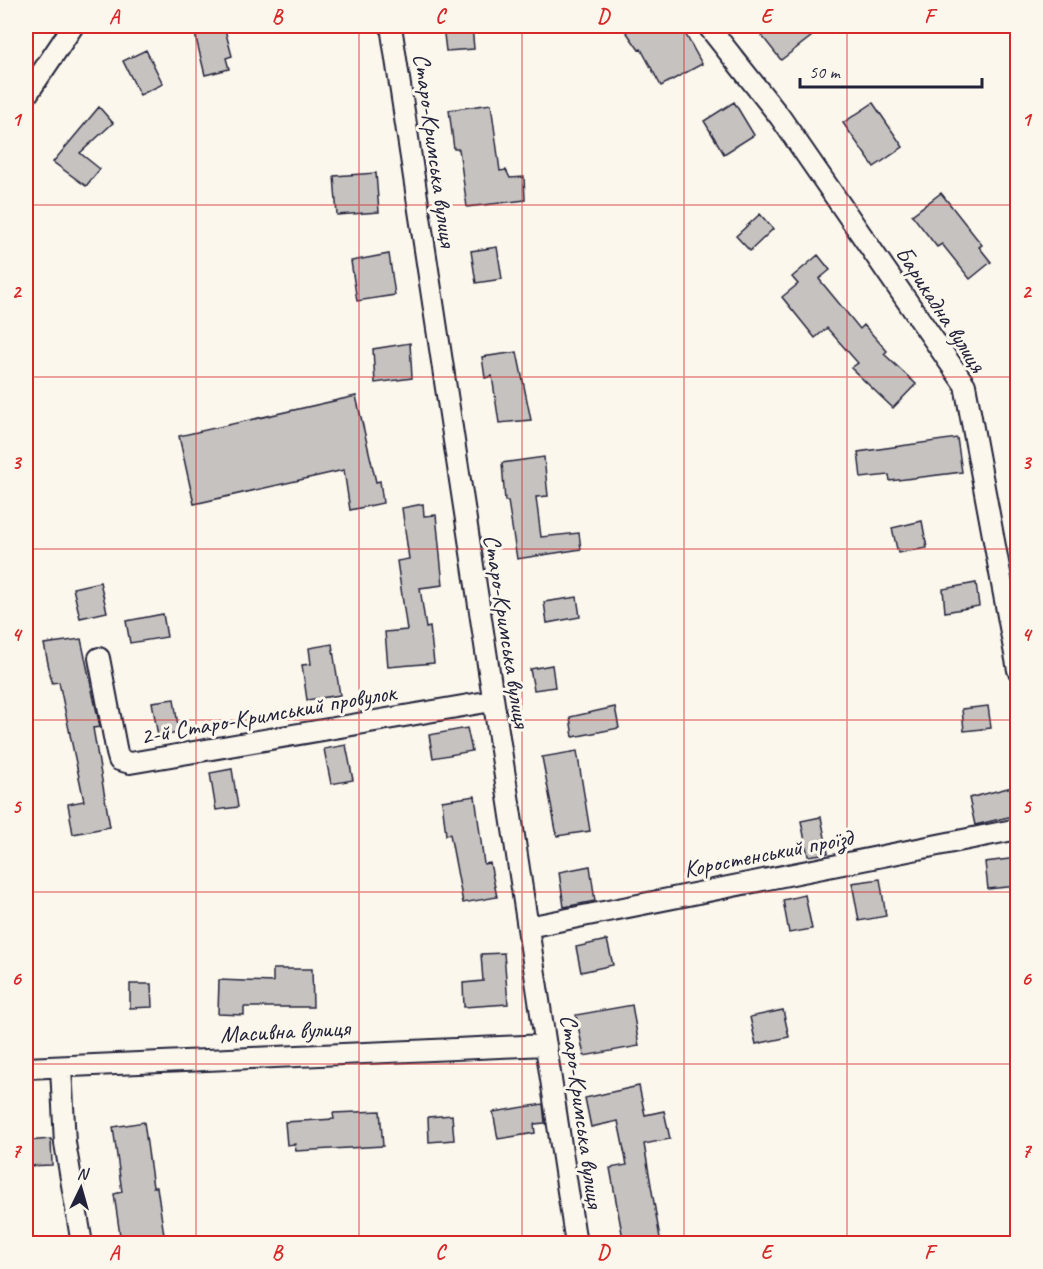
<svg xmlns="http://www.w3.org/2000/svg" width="1043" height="1269" font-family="Caveat,sans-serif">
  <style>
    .building { fill: #c6c2c0; stroke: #22223b; stroke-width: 1.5 }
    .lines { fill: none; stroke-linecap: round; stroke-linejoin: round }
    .street-casing { stroke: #22223b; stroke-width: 24 }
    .street { stroke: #fbf7ec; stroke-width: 20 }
    .grid { fill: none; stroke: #d62828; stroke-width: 1.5; stroke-opacity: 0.55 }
    .labels { text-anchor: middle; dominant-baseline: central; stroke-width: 6; stroke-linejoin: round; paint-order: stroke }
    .street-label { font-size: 24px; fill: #22223b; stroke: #fbf7ec }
    .neatline { fill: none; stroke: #d62828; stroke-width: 2 }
    .grid-label { font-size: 20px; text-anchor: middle; font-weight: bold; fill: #d62828 }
  </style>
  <rect width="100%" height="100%" fill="#fbf7ec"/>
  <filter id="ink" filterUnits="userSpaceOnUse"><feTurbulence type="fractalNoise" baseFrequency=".0167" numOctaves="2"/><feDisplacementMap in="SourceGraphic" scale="12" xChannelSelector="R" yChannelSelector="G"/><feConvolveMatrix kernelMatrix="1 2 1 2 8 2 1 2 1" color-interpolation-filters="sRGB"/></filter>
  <g filter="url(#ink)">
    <path class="building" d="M 224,26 L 232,56 L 226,58 L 229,69 L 205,75 L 195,34 Z
      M 443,26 L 472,26 L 474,49 L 446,51 Z
      M 622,26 L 681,26 L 702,64 L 661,86 L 641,49 L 639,50 Z
      M 775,26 L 825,26 L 781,60 L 762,36 Z
      M 146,50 L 163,84 L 140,95 L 123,61 Z
      M 734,102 L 754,135 L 724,154 L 704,121 Z
      M 873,103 L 903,147 L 874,167 L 843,123 Z
      M 491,104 L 500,171 L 506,170 L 510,178 L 524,177 L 525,200 L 467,207 L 459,149 L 454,149 L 449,110 Z
      M 99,107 L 113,123 L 80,153 L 100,169 L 86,186 L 53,162 Z
      M 376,173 L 379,212 L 337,215 L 334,176 Z
      M 941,193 L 982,245 L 979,247 L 991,262 L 970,279 L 942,244 L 937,247 L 912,215 Z
      M 760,214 L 773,229 L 750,251 L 736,236 Z
      M 497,247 L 502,279 L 476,283 L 471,251 Z
      M 389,254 L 395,295 L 357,301 L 351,261 Z
      M 818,255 L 830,270 L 819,279 L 860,329 L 864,325 L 887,351 L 884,354 L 916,384 L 893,408 L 851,368 L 858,363 L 827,328 L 815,338 L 782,297 L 798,284 L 792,277 Z
      M 410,343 L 412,378 L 375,383 L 373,349 Z
      M 517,352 L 531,420 L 499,423 L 492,376 L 485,378 L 482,357 Z
      M 356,396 L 376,482 L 380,481 L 383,503 L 350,510 L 344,470 L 194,504 L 179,436 Z
      M 957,438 L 962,472 L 890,481 L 889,475 L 861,478 L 858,452 Z
      M 544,457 L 548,496 L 536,497 L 541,537 L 579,533 L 581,549 L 517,559 L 508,501 L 505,501 L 502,463 Z
      M 423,504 L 424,516 L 436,515 L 443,585 L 420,588 L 426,628 L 430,627 L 434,663 L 388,667 L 385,632 L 407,630 L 397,561 L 409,559 L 402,508 Z
      M 922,521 L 927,548 L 898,553 L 892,528 Z
      M 100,582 L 107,612 L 80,618 L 73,588 Z
      M 976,583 L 979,606 L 945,612 L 943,589 Z
      M 577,597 L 580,617 L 547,623 L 544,602 Z
      M 163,614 L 167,637 L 130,643 L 126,621 Z
      M 81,639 L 100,727 L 93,728 L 110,827 L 73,834 L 68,804 L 84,801 L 59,682 L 52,683 L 44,644 Z
      M 332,644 L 340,695 L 307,700 L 302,665 L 311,664 L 309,648 Z
      M 552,665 L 555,687 L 534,690 L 530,669 Z
      M 174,699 L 179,733 L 158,736 L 152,702 Z
      M 988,706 L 991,728 L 964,731 L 962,709 Z
      M 615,707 L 619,728 L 573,737 L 570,717 Z
      M 467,728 L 472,751 L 433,758 L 429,735 Z
      M 346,745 L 353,780 L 331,784 L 324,749 Z
      M 577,751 L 590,831 L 557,836 L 542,757 Z
      M 232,769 L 238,807 L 216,810 L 210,773 Z
      M 1012,787 L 1017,815 L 975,825 L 969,798 Z
      M 475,796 L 484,864 L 490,863 L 497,897 L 463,903 L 450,834 L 446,835 L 442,801 Z
      M 821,817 L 828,853 L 808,856 L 801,821 Z
      M 1017,858 L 1017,886 L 988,889 L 985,862 Z
      M 590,866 L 595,901 L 564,907 L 559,872 Z
      M 880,879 L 886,916 L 859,921 L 852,883 Z
      M 805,895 L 812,929 L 789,933 L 783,900 Z
      M 607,940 L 613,965 L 581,972 L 576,947 Z
      M 504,953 L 508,1004 L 464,1007 L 463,983 L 483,981 L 481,954 Z
      M 273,969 L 312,969 L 313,1007 L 244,1007 L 244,1015 L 218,1014 L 219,980 L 273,982 Z
      M 130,984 L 151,984 L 152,1007 L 130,1008 Z
      M 632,1005 L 639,1046 L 584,1056 L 576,1015 Z
      M 783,1010 L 789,1037 L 756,1044 L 750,1017 Z
      M 639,1086 L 645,1115 L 664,1111 L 670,1139 L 644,1144 L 661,1244 L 624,1244 L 610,1168 L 627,1165 L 618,1121 L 591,1127 L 585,1098 Z
      M 543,1104 L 545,1123 L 534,1124 L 535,1133 L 498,1139 L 493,1112 Z
      M 380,1111 L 383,1146 L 296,1151 L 295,1144 L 287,1145 L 285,1122 L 334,1119 L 333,1113 Z
      M 452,1115 L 454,1140 L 429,1142 L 428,1117 Z
      M 144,1122 L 153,1187 L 157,1187 L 164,1235 L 121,1242 L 114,1194 L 122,1192 L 113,1127 Z
      M 51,1139 L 52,1165 L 26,1166 L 26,1141 Z"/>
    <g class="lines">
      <g class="street-casing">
        <path id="street" d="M 391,26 L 576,1244
          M 708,26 L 780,117 L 965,385 L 1018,670
          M 26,96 L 73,26
          M 99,658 L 117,753 L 119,760 L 130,763 L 492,701
          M 528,927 L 1018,829
          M 26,1068 L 546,1045
          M 61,1068 L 65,1143 L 82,1244"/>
      </g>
      <use href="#street" class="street"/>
    </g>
  </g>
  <path class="grid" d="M 196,26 L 196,1244M 359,26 L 359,1244M 522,26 L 522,1244M 684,26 L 684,1244M 847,26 L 847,1244M 26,205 L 1018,205M 26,377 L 1018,377M 26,549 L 1018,549M 26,720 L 1018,720M 26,892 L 1018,892M 26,1064 L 1018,1064"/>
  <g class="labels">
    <g class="street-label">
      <text transform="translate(435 150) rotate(82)">Старо-Кримська вулиця</text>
      <text transform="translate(941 309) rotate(57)">Барикадна вулиця</text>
      <text transform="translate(507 631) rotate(81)">Старо-Кримська вулиця</text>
      <text transform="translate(268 714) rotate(-10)">2-й Старо-Кримський провулок</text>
      <text transform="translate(768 853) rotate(-11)">Коростенський проїзд</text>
      <text transform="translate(285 1031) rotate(-3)">Масивна вулиця</text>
      <text transform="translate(582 1111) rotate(82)">Старо-Кримська вулиця</text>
    </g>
  </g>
  <rect width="1043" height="1269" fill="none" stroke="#fbf7ec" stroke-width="66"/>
  <g transform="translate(81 1188) rotate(5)" stroke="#fbf7ec" stroke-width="4.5" paint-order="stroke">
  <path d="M0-4.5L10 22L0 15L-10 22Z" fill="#22223b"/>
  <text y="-9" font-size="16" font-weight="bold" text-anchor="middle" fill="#22223b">N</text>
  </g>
  <path d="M800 78v9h182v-9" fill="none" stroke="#22223b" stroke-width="3"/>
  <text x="809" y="78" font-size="18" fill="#22223b" stroke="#fbf7ec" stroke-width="4.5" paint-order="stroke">50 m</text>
  <rect x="33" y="33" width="977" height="1203" class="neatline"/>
  <g class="grid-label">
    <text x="114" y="23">A</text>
    <text x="277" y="23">B</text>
    <text x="440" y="23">C</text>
    <text x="603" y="23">D</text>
    <text x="766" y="23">E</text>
    <text x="929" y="23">F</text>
    <text x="16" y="126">1</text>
    <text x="1026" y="126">1</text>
    <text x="16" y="298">2</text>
    <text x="1026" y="298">2</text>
    <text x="16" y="469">3</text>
    <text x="1026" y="469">3</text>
    <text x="16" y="641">4</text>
    <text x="1026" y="641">4</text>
    <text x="16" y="813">5</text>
    <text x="1026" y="813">5</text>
    <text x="16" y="985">6</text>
    <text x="1026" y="985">6</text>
    <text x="16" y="1157">7</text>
    <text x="1026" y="1157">7</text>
    <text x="114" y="1259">A</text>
    <text x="277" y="1259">B</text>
    <text x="440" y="1259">C</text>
    <text x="603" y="1259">D</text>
    <text x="766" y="1259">E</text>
    <text x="929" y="1259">F</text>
  </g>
</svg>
